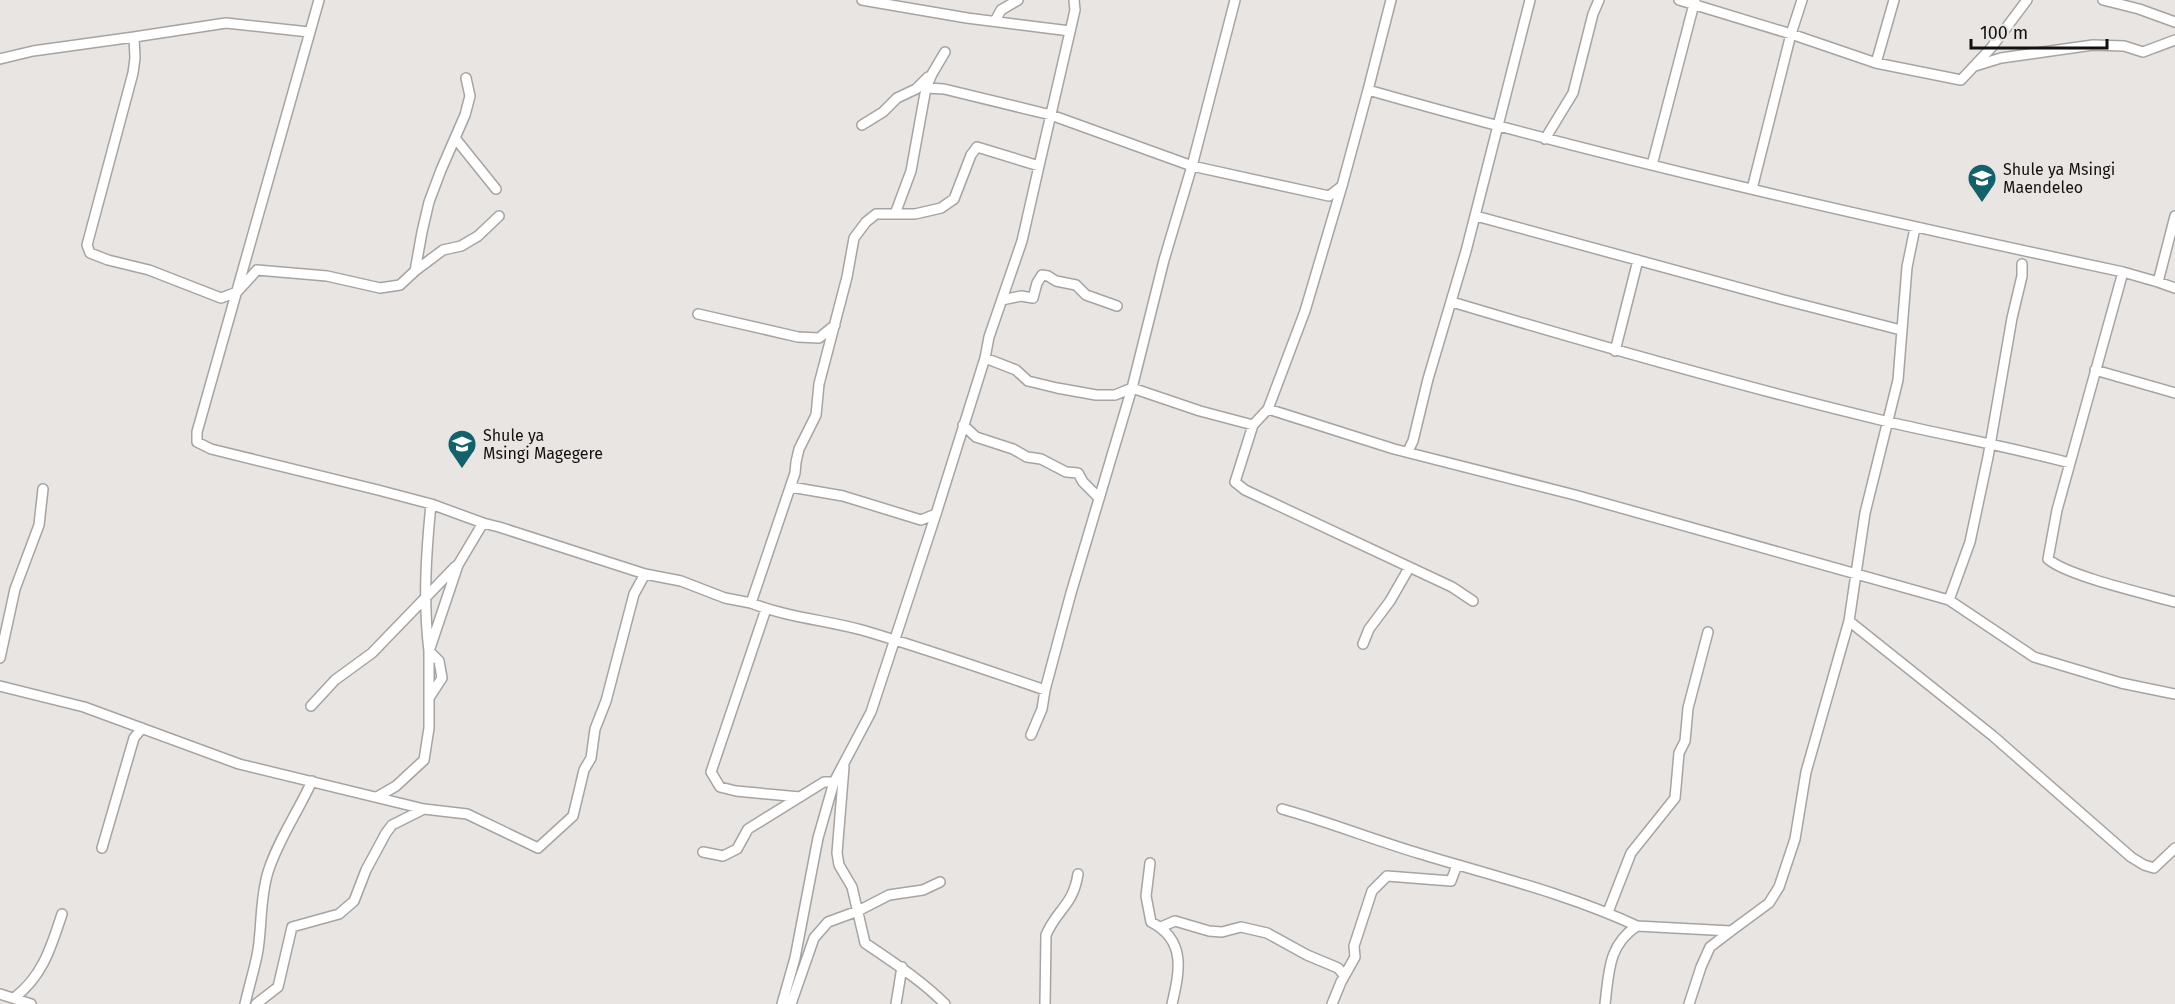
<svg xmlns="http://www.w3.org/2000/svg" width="2175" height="1004" font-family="'Fira Sans',sans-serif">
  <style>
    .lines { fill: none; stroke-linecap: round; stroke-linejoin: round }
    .street-casing { stroke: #a6a4a2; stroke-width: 12 }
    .street { stroke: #fff; stroke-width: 9 }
    .labels { text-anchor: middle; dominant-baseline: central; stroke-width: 4.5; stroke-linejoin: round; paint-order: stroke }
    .poi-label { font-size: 16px; fill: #121110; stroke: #e8e5e3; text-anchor: start }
  </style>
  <rect width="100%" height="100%" fill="#e8e5e3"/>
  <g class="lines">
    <g class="street-casing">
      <path id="street" d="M 319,0 L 197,432 L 197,442 L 211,449 L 378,490 L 431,504 L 483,523 L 499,527 L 645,574
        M 862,0 L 967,18 L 1070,31
        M 1391,0 L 1368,90 C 1617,161 1870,218 2123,272 L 2158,282 L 2175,216
        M 1679,0 L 1791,34 L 1876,63 L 1961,80 L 1991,48 L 2027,0
        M 2103,0 L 2139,9 L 2175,22
        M 995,21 L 1001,10 L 1018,0
        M 134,37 L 226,23 L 309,32
        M 0,59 L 33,51 L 134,37 L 135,58 L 133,73 L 87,245 L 90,253 L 108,260 L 149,270 L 221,298 L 237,292 L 257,270 L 327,276 L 380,288 L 400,285 L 415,271 L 422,232 L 429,202 L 441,170 L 465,115 L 470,96 L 466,78
        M 1876,63 L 1894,0
        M 1975,66 L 2001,58 L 2093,45 L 2124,46 L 2143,52 L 2175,40
        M 926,88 L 944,89 L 1051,115 L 1192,166 L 1329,196 L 1342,186
        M 1368,90 L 1342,186 L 1305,311 L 1268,409 L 1253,425 L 1235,482 L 1245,490 L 1452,587 L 1473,601
        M 862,125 L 883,112 L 897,98 L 916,89 L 928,77
        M 455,138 L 496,189
        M 1545,139 L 1573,93 L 1593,14 L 1599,0
        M 1652,165 L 1695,0
        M 1752,189 L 1791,34 L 1802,0
        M 895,214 L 911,171 L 926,88 L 932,74 L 945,52
        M 1476,216 L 1780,299 L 1901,330
        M 415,271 L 443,250 L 461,246 L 478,236 L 499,216
        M 2123,272 L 2057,510 L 2048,559 C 2067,576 2147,594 2175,602
        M 2158,282 L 2175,288
        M 1002,300 L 1021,296 L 1033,298 L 1037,283 L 1042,275 L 1048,276 L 1056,281 L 1076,285 L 1086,295 L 1117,306
        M 1452,302 C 1596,345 1742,387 1889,422 C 1949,436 2010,447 2070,463
        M 698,314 L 798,337 L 819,338 L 835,325
        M 1615,351 L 1638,260
        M 985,358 L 1016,370 L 1028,381 L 1057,388 L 1096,395 L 1115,395 L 1132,388 L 1200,411 L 1253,425
        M 2095,370 L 2175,393
        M 1268,409 L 1394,449 L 1575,495 L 1949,600 L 2034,657 L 2121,683 L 2175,694
        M 963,425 L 976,437 L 1013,449 L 1027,457 L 1041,459 L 1066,472 L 1078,473 L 1083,482 L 1099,498
        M 1408,451 L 1413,441 L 1428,379 L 1466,251 L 1530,0
        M 791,487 L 843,496 L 921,520 L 936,514
        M 1949,600 L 1970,542 L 1988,457 L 2012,318 L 2022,276 L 2022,264
        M 751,603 C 786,617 825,620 862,630 C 923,648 984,669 1045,690
        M 766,609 L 711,772 L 720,787 L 736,791 L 800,797
        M 1849,621 L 1993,736 L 2131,857 L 2144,865 L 2154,868 L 2175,848
        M 1363,644 L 1369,629 L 1390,601 L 1409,568
        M 0,658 L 15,589 L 39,525 L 43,489
        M 0,686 L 84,707 L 239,764 L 424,809
        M 429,698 L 442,678 L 439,661 L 429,651 C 423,602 426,554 431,504
        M 311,706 L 335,680 L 372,653 L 456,566
        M 1031,735 L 1042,709 L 1045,690 L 1071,593 L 1132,388 L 1164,260 L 1192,166 L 1235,0
        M 844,767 L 837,853 L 839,865 L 852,887 L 865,943 C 894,963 921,980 945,1004
        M 377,797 L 396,786 L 424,760 L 429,728 L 429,651 L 458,565 L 483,523
        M 1282,809 C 1329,822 1374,840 1421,854 C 1494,876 1568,894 1637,926
        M 102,848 L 134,738 L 142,728
        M 703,852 L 723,856 L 737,849 L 748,829 L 824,782 L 834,782
        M 1150,863 L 1146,896 L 1151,922 C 1186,940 1180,970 1172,1004
        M 1608,912 L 1631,853 L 1675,798 L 1679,753 L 1685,741 L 1688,708 L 1708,632
        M 1161,927 L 1175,921 L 1209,931 L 1222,932 L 1241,927 L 1267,933 L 1307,955 L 1338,968 L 1344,975
        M 0,994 L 31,1004
        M 14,998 C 43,976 51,947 62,914
        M 245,1004 C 249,986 255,968 258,950 C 262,924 260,898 268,872 C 278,840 298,812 312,781
        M 256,1004 L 278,987 L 292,927 L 339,914 L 354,901 L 366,870 L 386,833 L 392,825 L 424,809 L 467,814 L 538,848 L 573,816 L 584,770 L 591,758 L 595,729 L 606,701 L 634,594 L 645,574 L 681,581 L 725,598 L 751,603 L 795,473 L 796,462 L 799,449 L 816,415 L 819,384 L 847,277 L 854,238 L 866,222 L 876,214 L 915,214 L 941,208 L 954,199 L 971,155 L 977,147 L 1039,166 L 1075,10 L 1074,0
        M 782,1004 L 795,958 L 818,838 L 834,782 L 871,712 L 936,514 L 985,358 L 989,337 L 1022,241 L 1039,166
        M 791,1004 L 814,938 L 828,922 L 858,911 L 889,895 L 923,890 L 940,882
        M 896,1004 L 902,967
        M 1045,1004 L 1046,935 C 1057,909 1073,906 1078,874
        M 1332,1004 L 1341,982 L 1355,957 L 1354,946 L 1372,891 L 1387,876 L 1451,881 L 1457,865
        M 1605,1004 C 1609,972 1608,945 1637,926 L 1731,931 L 1769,903 L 1779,887 L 1795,839 L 1806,772 L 1849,621 L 1865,513 L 1898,380 L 1907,267 L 1915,228
        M 1689,1004 L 1701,967 L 1710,947 L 1731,931"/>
    </g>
    <use href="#street" class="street"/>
  </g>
  <defs>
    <g id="school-pin" transform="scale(1.5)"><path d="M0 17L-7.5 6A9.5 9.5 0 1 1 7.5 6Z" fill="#13626b" stroke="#e8e5e3"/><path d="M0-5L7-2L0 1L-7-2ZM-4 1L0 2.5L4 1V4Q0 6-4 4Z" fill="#fff"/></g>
  </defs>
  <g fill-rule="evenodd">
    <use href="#school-pin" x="1982" y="178"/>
    <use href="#school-pin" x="462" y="444"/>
  </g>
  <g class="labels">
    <g class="poi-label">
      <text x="2003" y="169">Shule ya Msingi<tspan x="2003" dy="18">Maendeleo</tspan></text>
      <text x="483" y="435">Shule ya<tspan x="483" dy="18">Msingi Magegere</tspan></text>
    </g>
  </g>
  <path d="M1971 39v9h136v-9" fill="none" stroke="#121110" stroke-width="3"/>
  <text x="1980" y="39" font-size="18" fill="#121110" stroke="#e8e5e3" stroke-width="4.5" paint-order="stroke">100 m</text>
</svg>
